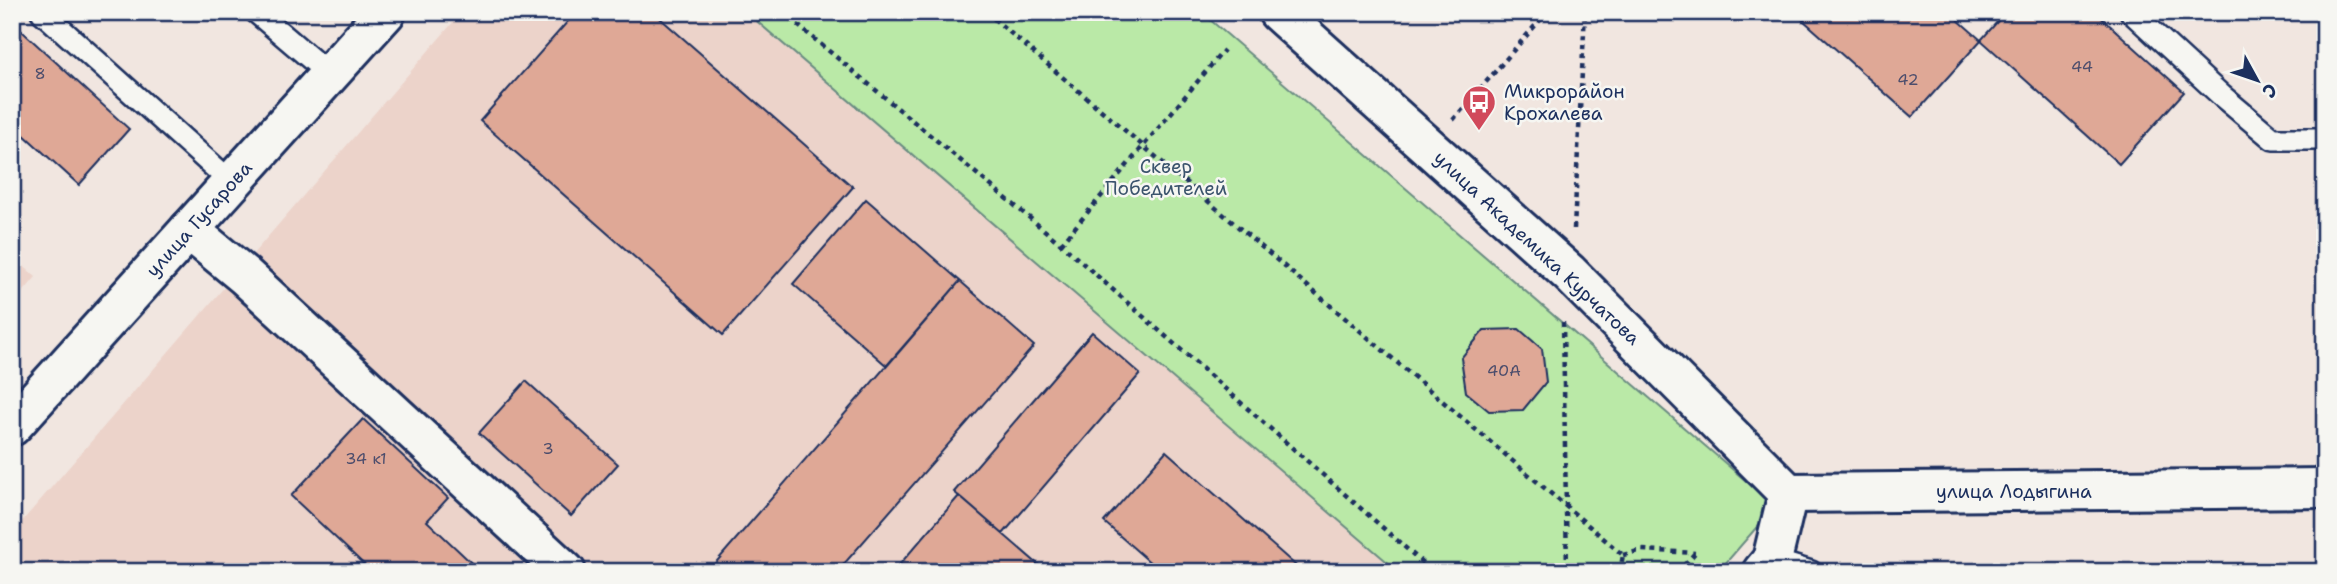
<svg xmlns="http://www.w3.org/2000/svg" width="2337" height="584" font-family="'Shantell Sans',sans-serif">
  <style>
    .built { fill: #ecd3ca }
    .green { fill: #bae9a7; stroke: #6a8c82; stroke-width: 2 }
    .building { fill: #dfa896; stroke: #1b2f5e; stroke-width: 2 }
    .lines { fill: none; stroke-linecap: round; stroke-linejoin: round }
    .lane-casing { stroke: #1b2f5e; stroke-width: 26 }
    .street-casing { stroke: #1b2f5e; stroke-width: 44 }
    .secondary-casing { stroke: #1b2f5e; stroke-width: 44 }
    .path { stroke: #1b2f5e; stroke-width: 4.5; stroke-dasharray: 5 5; stroke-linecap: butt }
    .lane { stroke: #f6f6f2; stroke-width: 21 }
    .street { stroke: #f6f6f2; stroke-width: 38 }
    .secondary { stroke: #f6f6f2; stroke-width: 38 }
    .labels { text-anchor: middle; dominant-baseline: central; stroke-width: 5; stroke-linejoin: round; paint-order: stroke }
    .number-label { font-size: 16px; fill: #4c4d6c }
    .poi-label { font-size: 19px; fill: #1b2f5e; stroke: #f6f6f2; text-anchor: start }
    .park-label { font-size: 19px; fill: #3b546d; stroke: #f6f6f2 }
    .street-label { font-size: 19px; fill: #1b2f5e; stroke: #f6f6f2 }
  </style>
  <rect width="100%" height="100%" fill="#f1e6e0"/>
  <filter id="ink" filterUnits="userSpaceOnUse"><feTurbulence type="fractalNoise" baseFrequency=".0143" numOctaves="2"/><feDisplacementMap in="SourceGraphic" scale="14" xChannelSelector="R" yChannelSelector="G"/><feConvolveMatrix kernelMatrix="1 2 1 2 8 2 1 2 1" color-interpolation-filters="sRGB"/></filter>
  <g filter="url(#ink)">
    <path class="built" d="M 462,12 L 746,12 L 1399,572 L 12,572 L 12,533 Z
      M 12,256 L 36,277 L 13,304 L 12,303 Z"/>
    <path class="green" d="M 746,12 L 1201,12 L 1775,506 L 1718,572 L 1399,572 Z"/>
    <path class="building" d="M 576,12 L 653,12 L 853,187 L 723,335 L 480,121 Z
      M 1794,12 L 1949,12 L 1981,40 L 1912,117 Z
      M 2006,12 L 2095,12 L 2184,92 L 2119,164 L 1981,40 Z
      M 12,22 L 129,129 L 79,185 L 12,124 Z
      M 866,199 L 960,281 L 887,366 L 793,284 Z
      M 960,281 L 1034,346 L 837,572 L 715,572 L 711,568 Z
      M 1519,329 L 1542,349 L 1546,382 L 1523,410 L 1489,411 L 1466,392 L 1461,358 L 1484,330 Z
      M 1092,332 L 1140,374 L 1003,534 L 954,492 Z
      M 526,381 L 618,464 L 571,516 L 479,433 Z
      M 363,419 L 448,498 L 427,521 L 481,572 L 372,572 L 291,496 Z
      M 1166,451 L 1303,572 L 1161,572 L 1104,522 Z
      M 959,496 L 1041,567 L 1037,572 L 893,572 Z"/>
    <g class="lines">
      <g class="lane-casing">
        <path id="lane" d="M 42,12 L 232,183
          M 256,12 L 330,75
          M 2131,12 L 2222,96 L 2273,139 L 2325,139
          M 1772,560 L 1811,572"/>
      </g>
      <g class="street-casing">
        <path id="street" d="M 189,230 L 245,276 L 566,572
          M 1788,493 L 2325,488"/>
      </g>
      <g class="secondary-casing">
        <path id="secondary" d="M 1278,12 L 1569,273 L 1788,493 L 1772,560 L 1762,572
          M 12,426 L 386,12"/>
      </g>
      <path class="path" d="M 782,12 L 1061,244 L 1433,572
        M 986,12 L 1623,555
        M 1453,120 L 1547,12
        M 1574,229 L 1585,12
        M 1061,244 L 1224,50
        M 1563,322 L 1567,572
        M 1623,555 L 1642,550 L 1695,553
        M 1620,572 L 1623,555
        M 1678,572 L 1695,553"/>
      <use href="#lane" class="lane"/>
      <use href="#street" class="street"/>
      <use href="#secondary" class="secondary"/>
    </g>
  </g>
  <defs>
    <g id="bus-pin" transform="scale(1.75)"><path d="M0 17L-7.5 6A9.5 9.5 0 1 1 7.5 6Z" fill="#d1495b" stroke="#f6f6f2"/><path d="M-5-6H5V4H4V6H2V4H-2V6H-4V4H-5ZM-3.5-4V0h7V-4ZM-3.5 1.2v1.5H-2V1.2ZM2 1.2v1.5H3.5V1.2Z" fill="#fff"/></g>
  </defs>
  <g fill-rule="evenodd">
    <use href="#bus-pin" x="1479" y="102"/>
  </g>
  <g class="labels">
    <g class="number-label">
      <text x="2082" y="66">44</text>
      <text x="40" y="73">8</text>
      <text x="1908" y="79">42</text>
      <text x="1504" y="370">40А</text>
      <text x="548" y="448">3</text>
      <text x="366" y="458">34 к1</text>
    </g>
    <g class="poi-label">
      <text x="1504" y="91">Микрорайон<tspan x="1504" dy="22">Крохалева</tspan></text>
    </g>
    <g class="park-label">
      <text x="1166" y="166">Сквер<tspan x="1166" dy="22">Победителей</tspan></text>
    </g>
    <g class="street-label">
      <text transform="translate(199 219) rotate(-48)">улица Гусарова</text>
      <text transform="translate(1537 248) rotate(43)">улица Академика Курчатова</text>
      <text x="2014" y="491">улица Лодыгина</text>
    </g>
  </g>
  <rect width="2337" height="584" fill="none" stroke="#f6f6f2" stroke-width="42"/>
  <rect x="21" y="21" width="2295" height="542" fill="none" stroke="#1b2f5e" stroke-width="2.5" filter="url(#ink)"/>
  <g transform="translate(2257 80) rotate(130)" stroke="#f6f6f2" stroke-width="5" paint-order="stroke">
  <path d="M0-5L12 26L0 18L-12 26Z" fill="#1b2f5e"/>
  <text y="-10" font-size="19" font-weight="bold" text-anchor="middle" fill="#1b2f5e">С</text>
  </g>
</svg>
